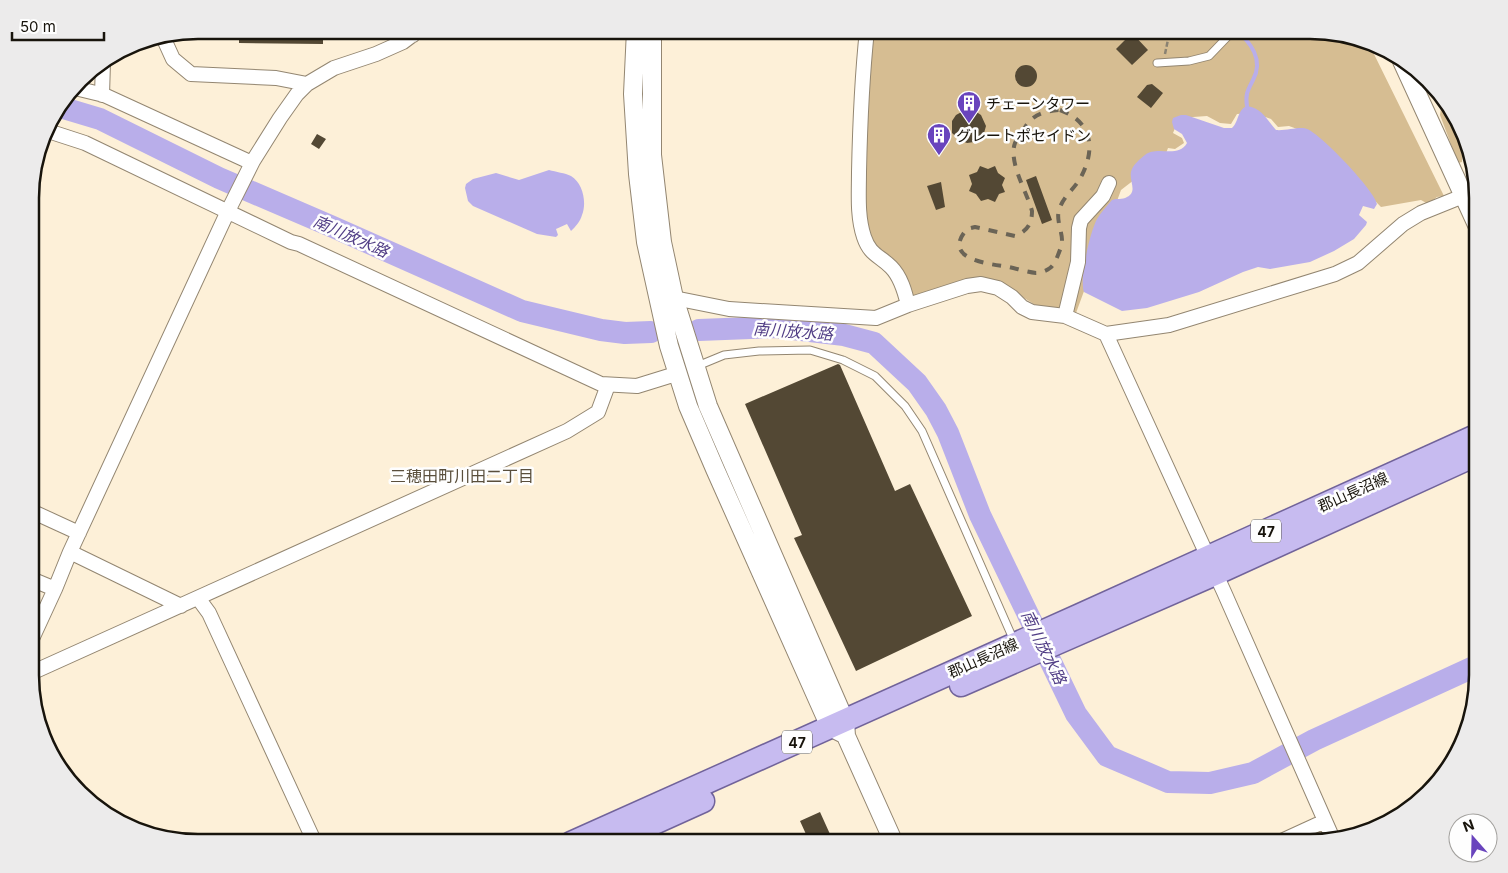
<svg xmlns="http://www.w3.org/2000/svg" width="1508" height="873" font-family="Inter,'Noto Sans JP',sans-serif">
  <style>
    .green { fill: #d6bd92 }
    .water { fill: #b9aeea }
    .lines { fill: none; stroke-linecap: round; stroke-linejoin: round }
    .stream { stroke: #b9aeea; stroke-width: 4 }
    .river { stroke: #b9aeea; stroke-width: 22 }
    .building { fill: #534834 }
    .service-casing { stroke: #938671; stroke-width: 9 }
    .minor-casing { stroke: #938671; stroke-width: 16 }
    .tertiary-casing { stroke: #938671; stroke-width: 20 }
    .primary-casing { stroke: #71639a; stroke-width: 25 }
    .path { stroke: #8a8272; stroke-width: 2.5; stroke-dasharray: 5 2.5; stroke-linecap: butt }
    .service { stroke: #fff; stroke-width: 7 }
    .minor { stroke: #fff; stroke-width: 14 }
    .tertiary { stroke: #fff; stroke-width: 18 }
    .primary { stroke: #c7bbf0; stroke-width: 22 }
    .rail { stroke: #6b6456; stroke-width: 4; stroke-dasharray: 9 9; stroke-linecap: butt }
    .labels { text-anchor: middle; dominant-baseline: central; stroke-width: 5; stroke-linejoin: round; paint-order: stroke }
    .shield { fill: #fefefe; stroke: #5d5a55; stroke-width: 1 }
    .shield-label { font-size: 14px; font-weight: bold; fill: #18140c }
    .poi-label { font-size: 15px; fill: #18140c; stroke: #fefefe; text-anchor: start }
    .street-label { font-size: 15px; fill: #18140c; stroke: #fefefe }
    .water-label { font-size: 16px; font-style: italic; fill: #513e86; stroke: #fefefe }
    .neighbourhood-label { font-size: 16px; fill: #5a4f3c; stroke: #fefefe }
    .rim { fill: none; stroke: #18140c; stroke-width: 2.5 }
  </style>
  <rect width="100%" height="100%" fill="#fdf0d8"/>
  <path class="green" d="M 871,30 L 1310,30 L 1370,46 L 1444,196 L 1437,197 L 1428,204 L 1421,200 L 1381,207 L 1308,133 L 1289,126 L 1278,127 L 1271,119 L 1254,113 L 1237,114 L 1231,124 L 1220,123 L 1207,116 L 1179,118 L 1173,133 L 1182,138 L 1184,143 L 1175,149 L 1168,148 L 1165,156 L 1121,190 L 1076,313 L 1042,309 L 1008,288 L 914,298 L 873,248 L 861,209 Z
    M 1442,100 C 1446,105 1453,109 1456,115 C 1463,129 1463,147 1462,162 L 1458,163 L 1440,115 Z"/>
  <path class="water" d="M 1247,106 C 1262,108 1266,119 1276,130 C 1286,131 1301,126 1307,129 C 1321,134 1375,191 1377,204 L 1374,209 L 1363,206 L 1359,215 L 1367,222 L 1366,225 L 1354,239 L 1334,251 L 1310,262 L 1270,269 L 1258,267 L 1243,272 L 1199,292 L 1147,308 L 1122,311 L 1084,292 C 1079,279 1090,232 1097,219 C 1101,212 1107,206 1112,200 C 1117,198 1122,200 1127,197 C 1139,191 1127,179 1132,169 C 1134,164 1140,159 1145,155 C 1157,145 1178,159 1187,143 L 1182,134 L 1174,129 L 1172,122 L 1173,118 L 1181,115 L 1186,115 L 1224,128 L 1232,128 C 1239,122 1237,110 1247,106 Z
    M 549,170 C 556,172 565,173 571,176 C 583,183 587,203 582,215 C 580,222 576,226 571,231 L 567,224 L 556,229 L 558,235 L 556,237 L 537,234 L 473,206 L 468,201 L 465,188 L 466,184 L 473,179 L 496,173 L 519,180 Z"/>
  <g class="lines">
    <path class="stream" d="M 1235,30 C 1251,42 1264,60 1253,80 C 1248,90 1245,94 1247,106"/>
    <path class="river" d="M 60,107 L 100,119 L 219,178 L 333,227 L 522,311 L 601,330 L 625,333 L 651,332
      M 699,330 L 776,327 L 844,335 L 874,343 L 917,383 L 936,410 L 948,433 L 980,515 L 1076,714 L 1107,756 L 1168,782 L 1210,783 L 1253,773 L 1314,740 L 1478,665"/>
  </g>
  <path class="building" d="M 239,30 L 323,30 L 323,44 L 239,43 Z
    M 1132,33 L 1148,50 L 1132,65 L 1116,49 Z
    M1015 76a11 11 0 1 1 22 0a11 11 0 1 1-22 0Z
    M 1152,84 L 1163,93 L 1151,108 L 1137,97 L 1147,85 Z
    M 967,109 L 972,109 L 981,115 L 986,126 L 984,133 L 980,138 L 974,142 L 967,143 L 960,140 L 952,133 L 952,121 L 956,115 Z
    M 317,134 L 326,139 L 319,149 L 311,144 Z
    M 980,166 L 988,169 L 995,166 L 998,173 L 1005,178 L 1002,185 L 1005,192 L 999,194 L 995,202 L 988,199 L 981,201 L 976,194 L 969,191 L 972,184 L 969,175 L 977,172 Z
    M 1036,176 L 1052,220 L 1042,224 L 1026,180 Z
    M 941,182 L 945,207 L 936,210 L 927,186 Z
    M 838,364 L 840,365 L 895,491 L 910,484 L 972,616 L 856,671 L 794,538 L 802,535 L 745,404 Z
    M 820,812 L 834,843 L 810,843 L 800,821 Z"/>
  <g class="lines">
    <g class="service-casing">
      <path id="service" d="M 1157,63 L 1189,61 L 1209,56 L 1234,30
        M 695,367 L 724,355 L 759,351 L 810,350 L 843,360 L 875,376 L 905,406 L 922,431 L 1014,641"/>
    </g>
    <g class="minor-casing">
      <path id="minor" d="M 381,30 L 413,35
        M 163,37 L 173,59 L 191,74 L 276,78 L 307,84
        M 75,88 L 104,95 L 252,163
        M 102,95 L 103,62
        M 45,130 L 85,143 L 291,242 L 299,244 L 601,384 L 637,386 L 679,373
        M 674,298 L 729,309 L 876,318 L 908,305 C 905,292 901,277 891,267 C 879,255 870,255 864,237 C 857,216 859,193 859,172 C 860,124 862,77 867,30
        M 908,305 L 967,286 L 981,284 L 998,288 L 1012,297 L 1022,307 L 1032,312 L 1065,316 L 1106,334 L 1169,325 L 1335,274 L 1358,263 L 1403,224 L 1421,213 L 1478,190
        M 1065,316 L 1078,262 L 1079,228 L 1081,220 L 1103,196 L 1109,183
        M 1106,334 L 1224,592 L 1333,839
        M 31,511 L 79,533
        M 70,552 L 181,606
        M 31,579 L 55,589
        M 198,598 L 209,613 L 315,843
        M 31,641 L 55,589 L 70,552 L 228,211 L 253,161 L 280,118 L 297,94 L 307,84 L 334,68 L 376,54 L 403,42 L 419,30
        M 31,673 L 567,431 L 598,412 L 608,385
        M 1277,843 L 1325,821"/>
    </g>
    <g class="tertiary-casing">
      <path id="tertiary" d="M 636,30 L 633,94 L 638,174 L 646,242 L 669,346 L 688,406 L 715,469 L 830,727 L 842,733
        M 652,30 L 652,155 L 662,242 L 674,298 L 708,406 L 845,721 L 846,736 L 894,843
        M 1402,61 L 1478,227"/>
    </g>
    <g class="primary-casing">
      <path id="primary" d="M 961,685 L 1215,574 L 1478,454
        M 571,843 L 1080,615 L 1478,435
        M 610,843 L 703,801"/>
    </g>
    <path class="path" d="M 1165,54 L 1170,30"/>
    <use href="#service" class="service"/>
    <use href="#minor" class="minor"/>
    <use href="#tertiary" class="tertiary"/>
    <use href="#primary" class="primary"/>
    <path class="rail" d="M 1060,110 C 1091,121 1096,147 1082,175 C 1076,188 1063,196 1059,210 C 1056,220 1062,231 1062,240 C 1062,245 1060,250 1058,255 C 1056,260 1054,265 1050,268 C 1046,271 1040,273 1036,273 C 1027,272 1018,269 1009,267 C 991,264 940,260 967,229 L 975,227 L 1015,236 C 1028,231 1032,223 1032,211 C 1027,192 1008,162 1015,143 C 1017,138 1021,134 1024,129 C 1032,115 1043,111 1060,110 Z"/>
  </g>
  <defs>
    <g id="building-pin" transform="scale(1.25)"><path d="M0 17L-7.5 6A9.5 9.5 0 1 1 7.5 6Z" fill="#6944bd" stroke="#fefefe"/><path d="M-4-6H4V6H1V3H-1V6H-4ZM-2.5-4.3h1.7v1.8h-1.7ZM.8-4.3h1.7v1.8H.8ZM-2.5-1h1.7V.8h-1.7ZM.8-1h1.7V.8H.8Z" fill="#fff"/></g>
  </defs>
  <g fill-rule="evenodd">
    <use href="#building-pin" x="969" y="103"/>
    <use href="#building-pin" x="939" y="135"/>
  </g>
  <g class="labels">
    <g class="shield">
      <rect x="1251" y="519.5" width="30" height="23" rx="4"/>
      <rect x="782" y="730.5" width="30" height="23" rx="4"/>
    </g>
    <g class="shield-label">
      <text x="1266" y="531">47</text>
      <text x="797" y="742">47</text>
    </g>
    <g class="poi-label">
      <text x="986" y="103">チェーンタワー</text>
      <text x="956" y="135">グレートポセイドン</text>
    </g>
    <g class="street-label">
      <text transform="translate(1353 492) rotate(-24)">郡山長沼線</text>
      <text transform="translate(983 658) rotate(-24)">郡山長沼線</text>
    </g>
    <g class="water-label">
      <text transform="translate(351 236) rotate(24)">南川放水路</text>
      <text transform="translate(793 331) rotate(4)">南川放水路</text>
      <text transform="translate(1044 647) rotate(64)">南川放水路</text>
    </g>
    <g class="neighbourhood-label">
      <text x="462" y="476">三穂田町川田二丁目</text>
    </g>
  </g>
  <path d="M0 0H1508V873H0ZM198 39H1310A159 159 0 0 1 1469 198V675A159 159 0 0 1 1310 834H198A159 159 0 0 1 39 675V198A159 159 0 0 1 198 39Z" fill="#ecebeb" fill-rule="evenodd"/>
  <path class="rim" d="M198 39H1310A159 159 0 0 1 1469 198V675A159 159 0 0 1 1310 834H198A159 159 0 0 1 39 675V198A159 159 0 0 1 198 39Z"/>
  <g transform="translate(1473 838) rotate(340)"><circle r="24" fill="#fefefe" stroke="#a2a09d"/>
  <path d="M0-4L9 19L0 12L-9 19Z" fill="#6944bd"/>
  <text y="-8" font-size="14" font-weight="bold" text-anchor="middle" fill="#18140c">N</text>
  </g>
  <path d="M12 32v8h92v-8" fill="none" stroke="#18140c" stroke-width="2.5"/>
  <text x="20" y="32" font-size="15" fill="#18140c" stroke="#fefefe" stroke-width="4" paint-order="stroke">50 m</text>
</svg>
